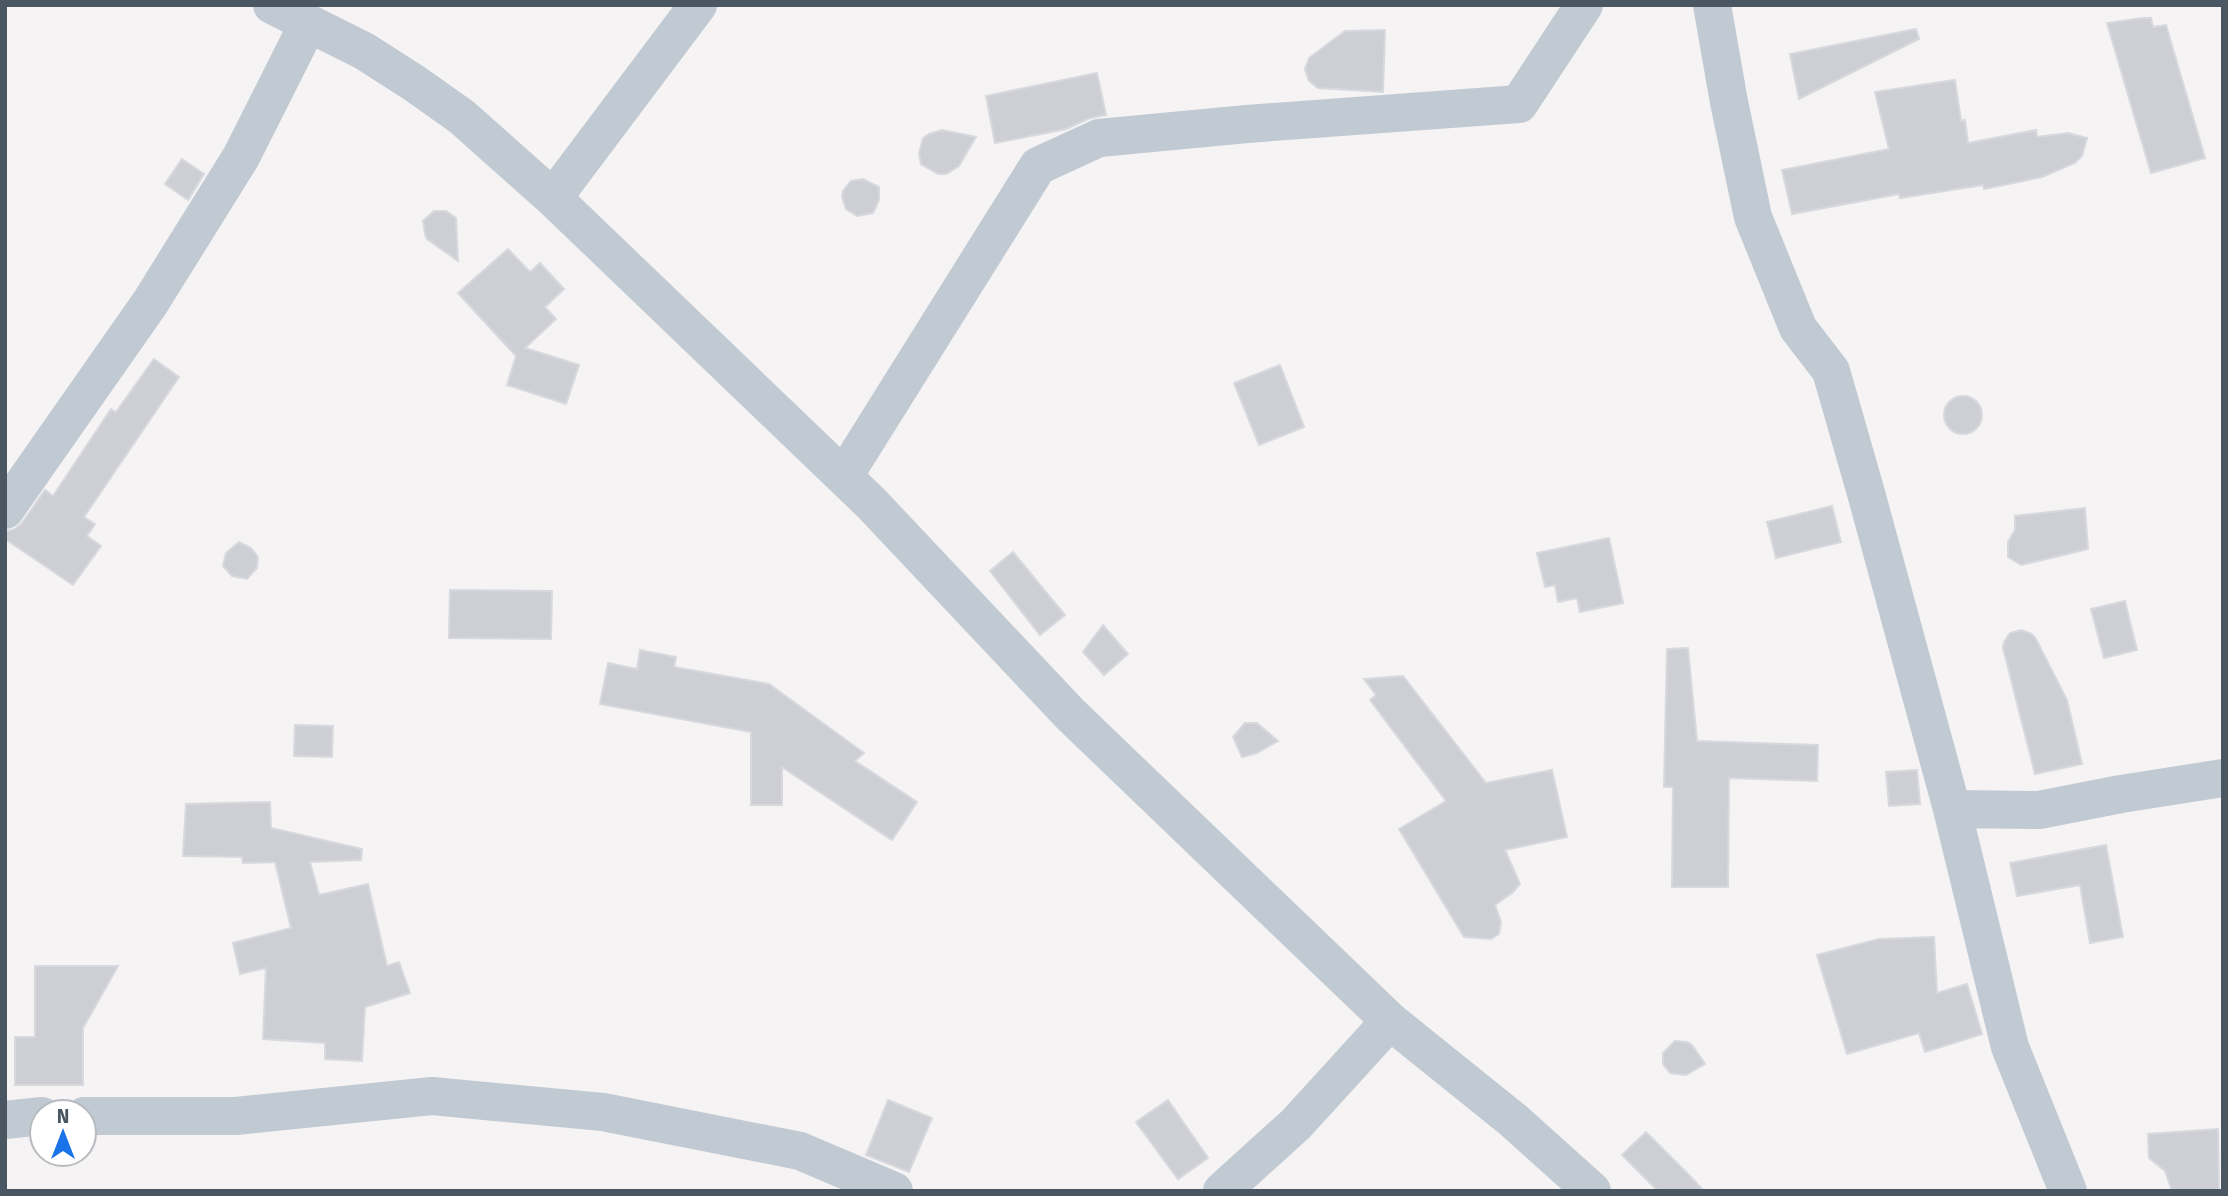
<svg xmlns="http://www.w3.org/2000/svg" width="2228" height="1196" font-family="'Fira Sans',sans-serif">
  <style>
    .building { fill: #cdcfd5; stroke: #d7d9de; stroke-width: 2 }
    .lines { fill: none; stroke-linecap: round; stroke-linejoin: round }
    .street { stroke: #c1cad2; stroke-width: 38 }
  </style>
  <rect width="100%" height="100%" fill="#f5f3f3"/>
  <path class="building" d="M 2143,18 L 2151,18 L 2153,27 L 2166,25 L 2205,158 L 2151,173 L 2107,23 Z
    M 1916,29 L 1919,39 L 1799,99 L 1790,54 Z
    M 1385,30 L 1383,92 L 1318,88 L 1309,81 L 1305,69 L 1309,58 L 1345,31 Z
    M 1097,73 L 1106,115 L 1090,118 L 1066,129 L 995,143 L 986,96 Z
    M 1955,80 L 1961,121 L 1965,120 L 1968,143 L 2036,130 L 2037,137 L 2068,133 L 2087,138 L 2082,156 L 2075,163 L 2042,177 L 1984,189 L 1983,185 L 1900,198 L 1899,194 L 1792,214 L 1782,170 L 1889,149 L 1875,92 Z
    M 942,130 L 976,137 L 959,166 L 946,174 L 938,174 L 921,164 L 919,153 L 923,138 L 929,134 Z
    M 182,159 L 204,174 L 188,200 L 165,184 Z
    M 863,179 L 879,187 L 879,200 L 873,213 L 857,216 L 846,209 L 842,197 L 843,191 L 851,181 Z
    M 434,211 L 446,211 L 456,218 L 458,261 L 427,239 L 425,234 L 423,221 Z
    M 508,249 L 530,272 L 540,263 L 564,289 L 545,307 L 556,319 L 525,348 L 579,365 L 566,404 L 507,385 L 516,356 L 458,293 Z
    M 154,359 L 179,377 L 84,517 L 95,524 L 87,536 L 101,546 L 73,585 L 5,539 L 5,532 L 15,529 L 22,523 L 45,490 L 53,496 L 111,409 L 116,412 Z
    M 1280,365 L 1304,427 L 1259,445 L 1234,383 Z
    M1944 415a19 19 0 1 1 38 0a19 19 0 1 1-38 0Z
    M 1832,506 L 1841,542 L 1776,558 L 1767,522 Z
    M 2085,508 L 2088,549 L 2021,565 L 2008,557 L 2008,542 L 2015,530 L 2015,516 Z
    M 1609,538 L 1623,603 L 1580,612 L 1577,598 L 1558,602 L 1555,585 L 1545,587 L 1537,553 Z
    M 239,542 L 251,548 L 258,557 L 257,568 L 247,579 L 232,576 L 223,566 L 226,553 Z
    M 1013,552 L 1065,615 L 1040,635 L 990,571 Z
    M 450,590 L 552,591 L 551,639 L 449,638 Z
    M 2125,601 L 2137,650 L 2104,658 L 2091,609 Z
    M 1103,625 L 1128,654 L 1104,675 L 1083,652 Z
    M 2021,630 L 2032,634 L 2036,639 L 2067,700 L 2082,764 L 2035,774 L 2003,648 L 2004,642 L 2010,633 Z
    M 1688,648 L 1697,741 L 1818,745 L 1817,781 L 1729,778 L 1728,887 L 1672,887 L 1673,787 L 1664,787 L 1667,649 Z
    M 640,650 L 676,657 L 674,667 L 769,684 L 864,753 L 855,761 L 917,802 L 892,840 L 782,767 L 782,805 L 751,805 L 751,732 L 600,704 L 608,663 L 637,669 Z
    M 1403,676 L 1486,783 L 1552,770 L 1567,837 L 1505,850 L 1520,884 L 1512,893 L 1495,905 L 1501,922 L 1499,934 L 1491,939 L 1464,937 L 1399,829 L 1446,801 L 1370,700 L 1376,695 L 1364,679 Z
    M 1245,723 L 1257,723 L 1278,741 L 1257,753 L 1242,757 L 1233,737 Z
    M 295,725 L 333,726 L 332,757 L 294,756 Z
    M 1917,770 L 1920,804 L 1889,806 L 1886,772 Z
    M 270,802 L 271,828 L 362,849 L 361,860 L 310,862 L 319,895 L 368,884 L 387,966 L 399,962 L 410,993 L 365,1007 L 362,1061 L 325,1059 L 325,1043 L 263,1039 L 266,968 L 240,974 L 233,943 L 291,928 L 275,862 L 243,863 L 242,857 L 183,856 L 186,804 Z
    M 2106,845 L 2123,937 L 2090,943 L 2080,885 L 2017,896 L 2010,863 Z
    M 1934,937 L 1937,993 L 1967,984 L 1982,1034 L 1925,1052 L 1919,1033 L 1847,1054 L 1817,955 L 1879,939 Z
    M 35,966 L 118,966 L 83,1028 L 83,1085 L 15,1085 L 15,1037 L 35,1037 Z
    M 1675,1041 L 1687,1042 L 1692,1045 L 1705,1064 L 1686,1075 L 1670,1073 L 1663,1064 L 1663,1053 Z
    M 888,1100 L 932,1118 L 909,1172 L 866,1155 Z
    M 1168,1100 L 1208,1158 L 1178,1179 L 1136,1122 Z
    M 2218,1129 L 2219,1191 L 2172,1191 L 2165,1171 L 2149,1158 L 2148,1134 Z
    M 1646,1132 L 1690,1176 L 1704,1191 L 1658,1191 L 1622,1155 Z"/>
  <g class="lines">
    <path class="street" d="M 272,5 L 364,51 L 414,83 L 462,117 L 553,198 L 871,503 L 1071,715 L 1390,1021 L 1513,1120 L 1592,1191
      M 1712,5 L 1729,102 L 1753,217 L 1798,328 L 1831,371 L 1866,493 L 1952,809 L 2010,1047 L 2068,1191
      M 553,198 L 698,5
      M 844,476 L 1038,166 L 1099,138 L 1247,124 L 1519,104 L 1584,5
      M 5,510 L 150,303 L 241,157 L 308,24
      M 1952,809 L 2039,810 L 2121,794 L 2223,778
      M 84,1116 L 236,1116 L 432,1096 L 603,1112 L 800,1151 L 894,1191
      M 5,1120 L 42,1116
      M 1222,1191 L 1296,1124 L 1390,1021"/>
  </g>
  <rect width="2228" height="1196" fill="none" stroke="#4a5661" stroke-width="14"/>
  <g transform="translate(63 1133)"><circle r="33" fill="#ffffff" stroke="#b7bbc0" stroke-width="2"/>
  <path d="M0-5L12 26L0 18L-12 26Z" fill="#1a73e8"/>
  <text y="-10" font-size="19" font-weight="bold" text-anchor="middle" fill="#4a5661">N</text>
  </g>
</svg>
